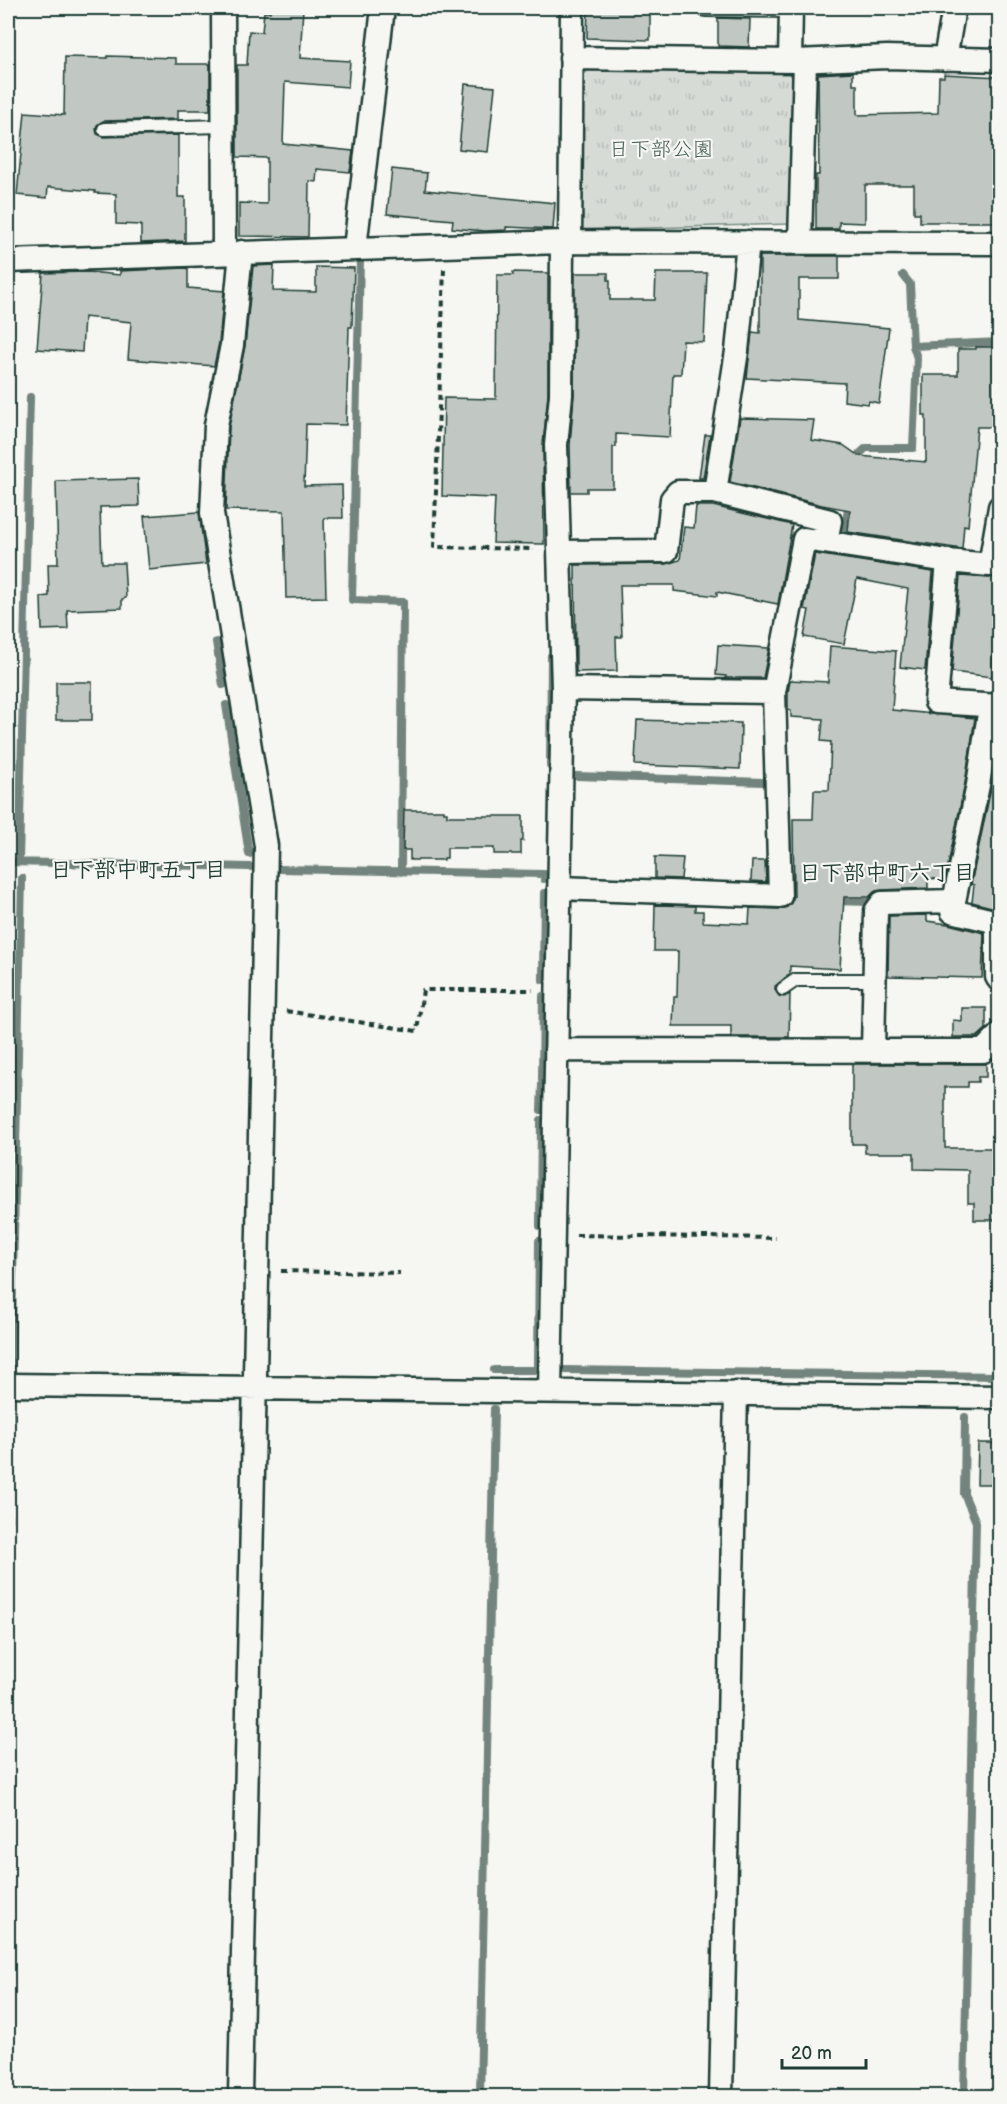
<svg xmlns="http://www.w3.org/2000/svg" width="1007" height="2104" font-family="'Balsamiq Sans','Klee One',sans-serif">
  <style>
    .grass { fill: url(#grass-tufts); stroke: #7a8c85; stroke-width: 1.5 }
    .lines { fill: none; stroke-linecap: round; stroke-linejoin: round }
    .stream { stroke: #72847d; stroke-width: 8 }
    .building { fill: #c1c8c3; stroke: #1f3d34; stroke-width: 1.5 }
    .service-casing { stroke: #1f3d34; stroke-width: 16 }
    .minor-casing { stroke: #1f3d34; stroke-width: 27 }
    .path { stroke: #1f3d34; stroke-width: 4; stroke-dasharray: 6 4.5; stroke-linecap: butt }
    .service { stroke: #f6f6f2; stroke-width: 12 }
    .minor { stroke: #f6f6f2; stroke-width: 22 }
    .labels { text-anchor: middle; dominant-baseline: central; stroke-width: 4.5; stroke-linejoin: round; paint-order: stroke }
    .park-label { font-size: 21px; fill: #445d54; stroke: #f6f6f2 }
    .neighbourhood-label { font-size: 22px; font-weight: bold; fill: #1f3d34; stroke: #f6f6f2 }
  </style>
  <defs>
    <pattern id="grass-tufts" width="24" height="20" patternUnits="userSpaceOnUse" patternTransform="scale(1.5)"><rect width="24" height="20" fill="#d6dbd6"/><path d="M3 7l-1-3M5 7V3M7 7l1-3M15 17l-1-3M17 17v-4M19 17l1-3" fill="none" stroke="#b7bdb8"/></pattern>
  </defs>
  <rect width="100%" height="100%" fill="#f6f6f2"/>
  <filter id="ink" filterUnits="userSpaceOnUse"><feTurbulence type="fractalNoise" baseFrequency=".0167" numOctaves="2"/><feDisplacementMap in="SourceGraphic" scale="12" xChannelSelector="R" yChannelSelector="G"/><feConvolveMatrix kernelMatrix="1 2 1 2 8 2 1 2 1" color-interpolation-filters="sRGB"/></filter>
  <g filter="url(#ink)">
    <path class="grass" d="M 590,69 L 788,71 L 796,82 L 791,224 L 578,230 L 583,75 Z"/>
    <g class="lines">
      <path class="stream" d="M 360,260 L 352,600 L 403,602 L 401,872
        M 903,275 L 910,284 L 913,346 L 1000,342
        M 854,464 L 854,459 L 866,448 L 913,448 L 917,358 L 913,346
        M 844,536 L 849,501
        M 216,642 L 223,685
        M 226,705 L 249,854
        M 550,766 L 551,656
        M 576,776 L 764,782
        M 8,862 L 250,867
        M 19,862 L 30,397
        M 279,869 L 544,874 L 544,879
        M 834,901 L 870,902
        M 543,980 L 544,893
        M 542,1079 L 543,996
        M 541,1110 L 542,1084
        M 540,1226 L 541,1120
        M 11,1367 L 22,878
        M 494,1370 L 538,1370 L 539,1241
        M 562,1370 L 1000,1376
        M 8,1530 L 10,1399
        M 480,2096 L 494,1409
        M 964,2096 L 976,1522 L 964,1494 L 965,1417"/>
    </g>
    <path class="building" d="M 270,8 L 303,8 L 300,58 L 350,61 L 348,87 L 285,82 L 283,144 L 353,151 L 350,172 L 317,169 L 316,182 L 309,181 L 308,237 L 239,236 L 239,203 L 267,204 L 267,158 L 237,157 L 237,65 L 247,65 L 249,31 L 262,32 L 264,12 L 270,12 Z
      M 588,8 L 650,8 L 650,40 L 587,38 Z
      M 718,18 L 750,19 L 749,47 L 718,46 Z
      M 107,56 L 176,58 L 176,64 L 210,64 L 210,110 L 178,110 L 178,119 L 103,121 L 97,125 L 96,129 L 97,134 L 104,137 L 178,135 L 178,197 L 185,197 L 185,241 L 141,243 L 141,225 L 116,224 L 116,194 L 95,193 L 95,191 L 48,187 L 47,198 L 17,195 L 25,112 L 64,115 L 65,57 L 107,58 Z
      M 853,72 L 853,85 L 857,85 L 857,115 L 938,113 L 939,77 L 944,77 L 944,74 L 999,77 L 999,222 L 920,222 L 920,213 L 914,213 L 914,185 L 865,185 L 865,223 L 839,222 L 839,229 L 816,229 L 816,175 L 819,175 L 818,74 Z
      M 465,84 L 495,87 L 488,152 L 459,149 Z
      M 392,169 L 427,173 L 425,190 L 555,203 L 553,229 L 506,227 L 506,230 L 485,231 L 452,228 L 453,220 L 387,214 Z
      M 760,256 L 839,256 L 839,279 L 799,279 L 799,320 L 889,328 L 879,403 L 869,401 L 868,404 L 844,401 L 845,383 L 747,378 L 752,332 L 760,333 Z
      M 274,265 L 273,291 L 316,292 L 316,267 L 354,268 L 352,327 L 349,327 L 346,425 L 306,424 L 304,486 L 342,485 L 343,518 L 324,518 L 326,597 L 286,598 L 284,511 L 226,510 L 229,427 L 245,346 L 253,266 Z
      M 185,268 L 188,269 L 188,288 L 224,291 L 219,343 L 214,366 L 128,359 L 131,322 L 84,317 L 82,352 L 37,349 L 43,273 L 88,272 L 120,275 L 120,271 Z
      M 513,272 L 548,273 L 548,394 L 543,445 L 544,544 L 493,543 L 495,498 L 442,496 L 444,398 L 496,399 L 497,275 L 513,275 Z
      M 575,273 L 608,273 L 608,280 L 610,280 L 610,300 L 655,300 L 656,273 L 707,273 L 704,342 L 683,341 L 681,374 L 673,374 L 670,437 L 616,434 L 616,447 L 613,447 L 613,488 L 587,488 L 587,492 L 571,492 L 570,445 L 574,395 Z
      M 976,347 L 999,347 L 999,427 L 977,427 L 968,526 L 964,525 L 962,549 L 848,532 L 850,510 L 822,505 L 730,482 L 740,418 L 814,420 L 811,440 L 843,445 L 859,456 L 926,462 L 926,415 L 923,415 L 923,375 L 958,375 L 958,349 L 976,349 Z
      M 705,435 L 710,435 L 703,478 L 699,478 Z
      M 138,479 L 139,506 L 100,507 L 102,563 L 124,563 L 126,598 L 122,599 L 122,608 L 67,610 L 68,629 L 42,630 L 41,597 L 49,596 L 48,564 L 58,564 L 56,481 Z
      M 696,506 L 713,506 L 792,525 L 778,604 L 717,592 L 717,596 L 674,591 L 674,585 L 620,585 L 622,637 L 616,637 L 617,671 L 576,672 L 575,565 L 666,564 L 680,560 L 684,527 L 694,528 Z
      M 199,512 L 206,564 L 149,570 L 144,516 Z
      M 815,554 L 933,572 L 925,670 L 900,667 L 908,589 L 857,579 L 844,644 L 804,637 L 809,610 L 804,609 Z
      M 999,574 L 999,596 L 995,596 L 992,677 L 952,672 L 960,576 L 989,578 Z
      M 718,645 L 769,648 L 763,678 L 726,678 L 726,676 L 716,675 Z
      M 830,646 L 896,651 L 892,710 L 975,718 L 965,783 L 945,880 L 928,878 L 928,888 L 882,890 L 875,891 L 869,897 L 844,897 L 840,969 L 790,966 L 790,974 L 775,986 L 775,990 L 779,996 L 784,997 L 790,994 L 789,1037 L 731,1037 L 731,1026 L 673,1026 L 674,997 L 677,997 L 678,951 L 654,951 L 655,905 L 695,906 L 695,911 L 703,911 L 703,922 L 749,924 L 750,908 L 780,909 L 787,907 L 791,903 L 794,896 L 793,819 L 813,819 L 814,790 L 829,790 L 831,742 L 821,741 L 823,719 L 791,717 L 791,711 L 788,710 L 788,693 L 790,680 L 828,682 Z
      M 56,682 L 92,682 L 92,720 L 56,720 Z
      M 637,720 L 741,723 L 740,769 L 635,765 Z
      M 992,783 L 999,784 L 999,909 L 972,902 L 974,885 L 971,884 Z
      M 404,810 L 444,810 L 444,812 L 447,812 L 447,816 L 523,816 L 523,841 L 521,841 L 521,854 L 494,854 L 494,848 L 447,848 L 447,858 L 444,858 L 444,860 L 410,860 L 410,850 L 403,850 Z
      M 655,857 L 683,858 L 681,879 L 655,878 Z
      M 752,861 L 765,861 L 766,882 L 751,881 Z
      M 927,915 L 927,921 L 948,924 L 984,933 L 982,978 L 888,976 L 889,916 Z
      M 962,1008 L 986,1008 L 986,1029 L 977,1037 L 953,1037 L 953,1020 L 962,1021 Z
      M 852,1064 L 986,1064 L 986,1077 L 978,1077 L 978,1082 L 968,1082 L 968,1087 L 945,1087 L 945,1148 L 999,1148 L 999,1220 L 974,1220 L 974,1203 L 968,1203 L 968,1170 L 914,1169 L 914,1153 L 865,1153 L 865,1144 L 852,1144 Z
      M 978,1443 L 999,1443 L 999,1484 L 977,1484 Z"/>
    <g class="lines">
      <g class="service-casing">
        <path id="service" d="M 705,10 L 791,11
          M 104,129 L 224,126
          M 783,989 L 796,980 L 874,980"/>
      </g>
      <g class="minor-casing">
        <path id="minor" d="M 223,8 L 224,252
          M 571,58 L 797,61 L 887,57 L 1000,60
          M 945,59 L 954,8
          M 790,61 L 791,8
          M 570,242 L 572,8
          M 800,242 L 805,61
          M 355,248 L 383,8
          M 8,261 L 562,242 L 1000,243
          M 715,492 L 737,351 L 748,242
          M 1000,507 L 990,565 L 948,561 L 936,702 L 1000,706
          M 559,552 L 666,551 L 672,499 L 678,492 L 715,492 L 830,521 L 826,542
          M 563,689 L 774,692
          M 990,707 L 978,785 L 952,911 L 997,922 L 997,977 L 1000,981
          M 559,888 L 780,896 L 774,692 L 804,539 L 948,561
          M 556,1050 L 983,1051 L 1000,1034
          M 873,1050 L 876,911 L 882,903 L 953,901
          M 8,1385 L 1000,1397
          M 550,1391 L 563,689 L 556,445 L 561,395 L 562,242
          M 240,2096 L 266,846 L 212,513 L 216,425 L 232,345 L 241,252
          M 721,2096 L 736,1393"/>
      </g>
      <path class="path" d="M 444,269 L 434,547 L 534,549
        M 286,1011 L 417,1031 L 423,990 L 533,990
        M 576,1235 L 776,1238
        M 281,1271 L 400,1273"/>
      <use href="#service" class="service"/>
      <use href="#minor" class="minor"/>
    </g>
  </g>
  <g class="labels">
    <g class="park-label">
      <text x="661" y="149">日下部公園</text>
    </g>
    <g class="neighbourhood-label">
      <text x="138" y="870">日下部中町五丁目</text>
      <text x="887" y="873">日下部中町六丁目</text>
    </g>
  </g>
  <rect width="1007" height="2104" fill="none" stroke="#f6f6f2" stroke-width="30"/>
  <rect x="15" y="15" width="977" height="2074" fill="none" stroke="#1f3d34" stroke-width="2" filter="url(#ink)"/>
  <path d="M782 2059v9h84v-9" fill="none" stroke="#1f3d34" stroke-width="3"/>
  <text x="791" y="2059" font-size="18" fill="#1f3d34" stroke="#f6f6f2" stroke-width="4.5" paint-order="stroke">20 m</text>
</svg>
